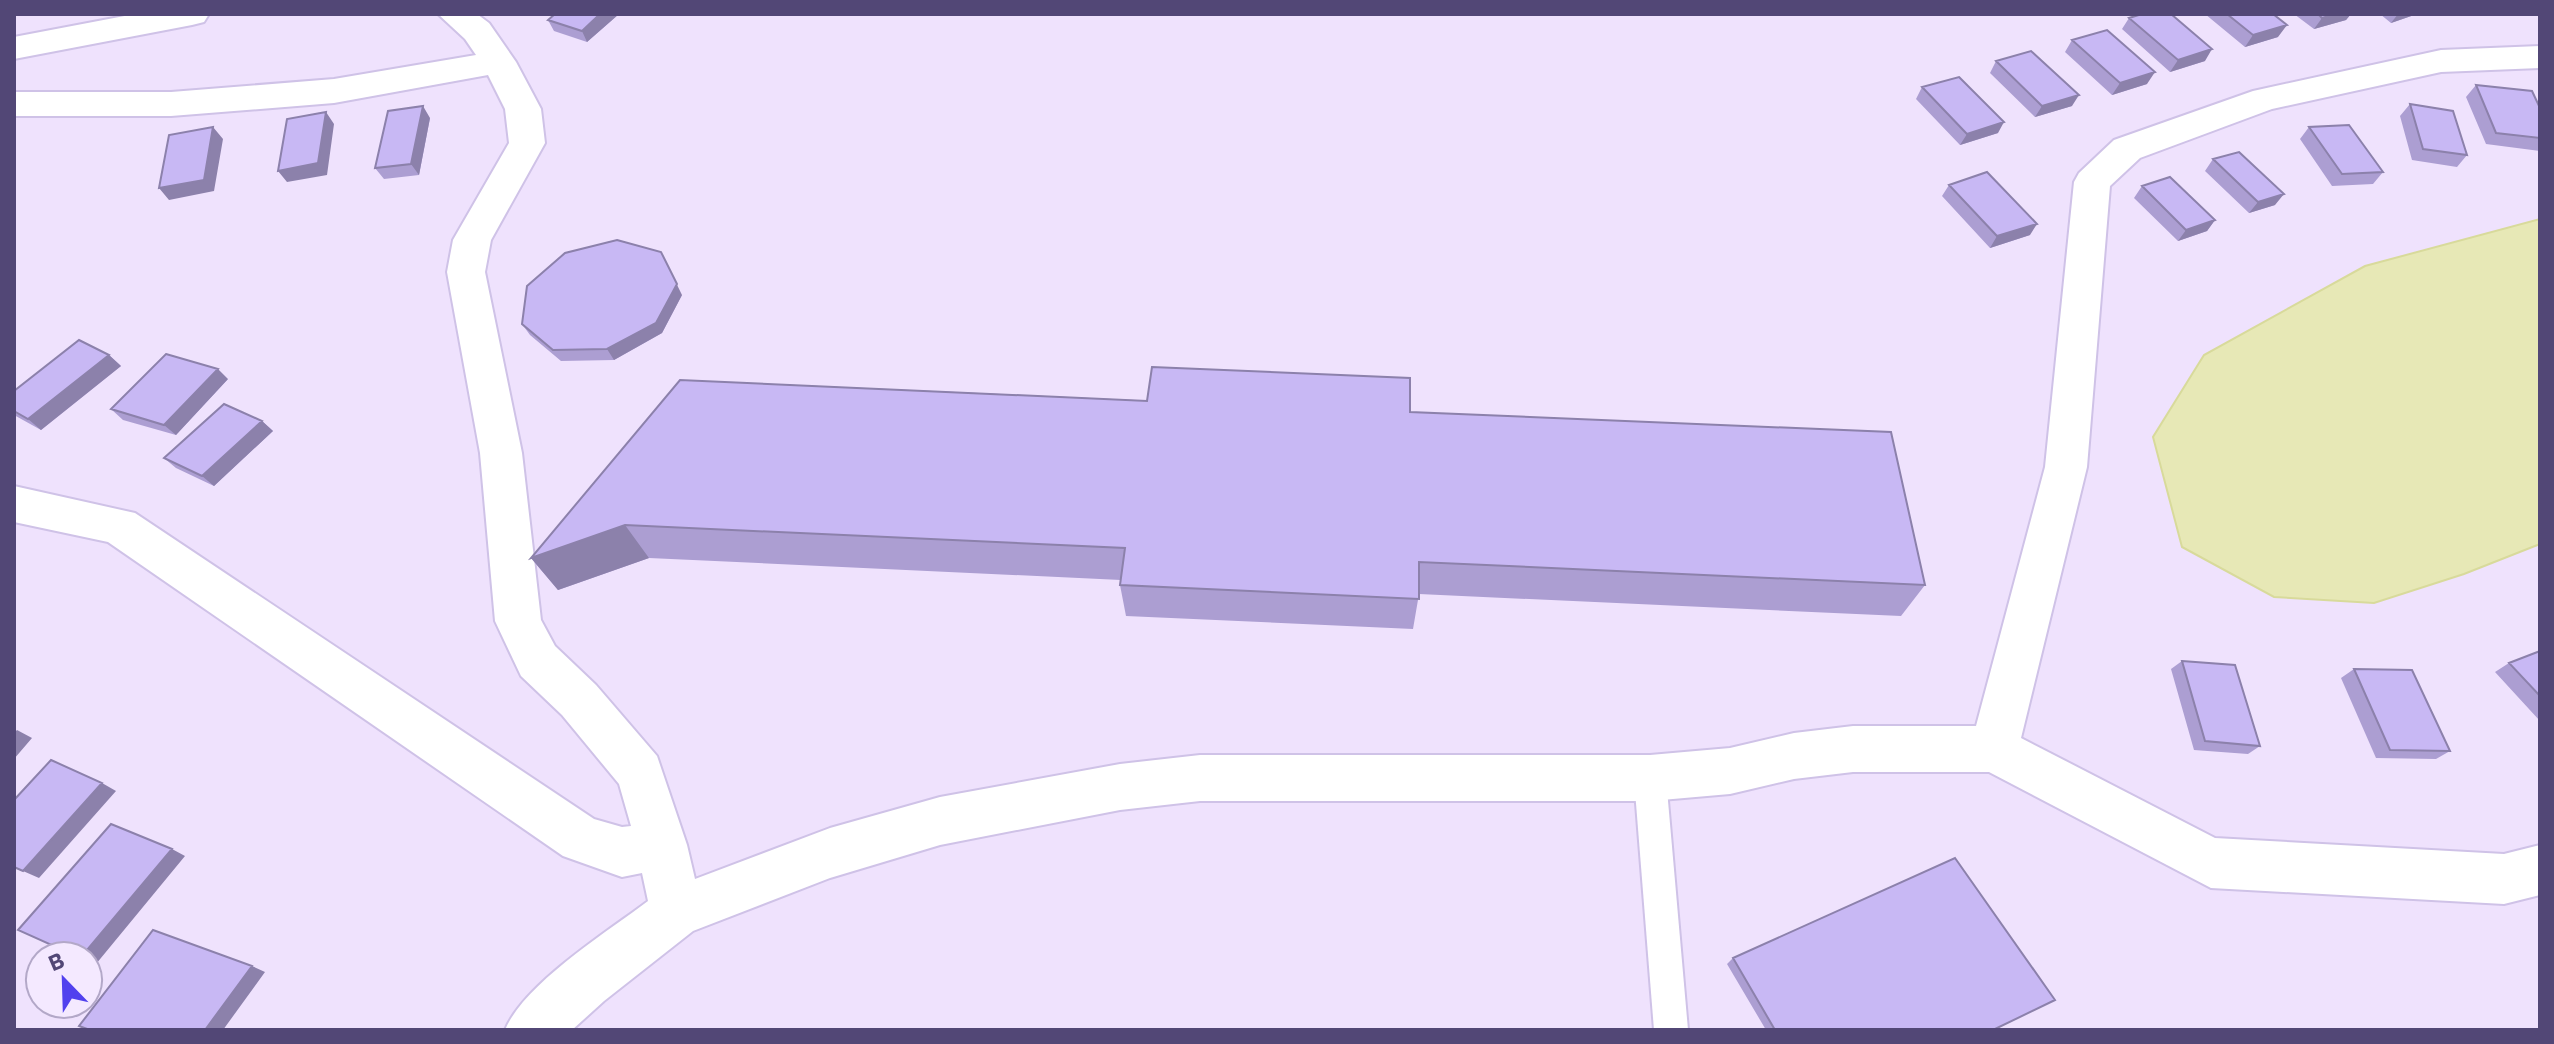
<svg xmlns="http://www.w3.org/2000/svg" width="2554" height="1044" font-family="'IBM Plex Sans',sans-serif">
  <style>
    .water { fill: #e7e8b6; stroke: #d8da9b; stroke-width: 2 }
    .lines { fill: none; stroke-linecap: round; stroke-linejoin: round }
    .service-casing { stroke: #cfc2e7; stroke-width: 4 }
    .minor-casing { stroke: #cfc2e7; stroke-width: 4 }
    .service { fill: #fff; fill-rule: evenodd }
    .minor { fill: #fff; fill-rule: evenodd }
    .wall { fill: #ac9ed2 }
    .shaded-wall { fill: #8c81ab }
    .building { fill: #c8b8f4; stroke: #8c81ab; stroke-width: 2 }
  </style>
  <rect width="100%" height="100%" fill="#efe2fd"/>
  <path class="water" d="M 2540,219 L 2540,544 L 2464,574 L 2374,603 L 2274,597 L 2182,547 L 2153,437 L 2204,355 L 2365,266 Z"/>
  <g class="lines">
    <g class="service-casing">
      <path id="service" d="M 1650,763 L 1661,768 L 1666,778 L 1688,1030 L 1654,1030 L 1634,778 L 1639,768 Z"/>
    </g>
    <g class="minor-casing">
      <path id="minor" d="M 135,14 L 209,14 L 204,22 L 192,25 L 14,59 L 14,37 Z
        M 438,14 L 477,14 L 489,23 L 516,62 L 541,109 L 545,143 L 491,240 L 485,272 L 522,453 L 541,620 L 555,646 L 596,685 L 657,756 L 687,845 L 695,879 L 830,828 L 940,797 L 1120,764 L 1200,755 L 1650,755 L 1730,748 L 1794,733 L 1853,726 L 1976,726 L 2045,467 L 2074,182 L 2079,173 L 2114,140 L 2253,91 L 2441,50 L 2540,46 L 2540,68 L 2441,72 L 2272,109 L 2140,158 L 2110,186 L 2087,467 L 2021,738 L 2215,838 L 2504,854 L 2540,845 L 2540,895 L 2504,904 L 2211,888 L 1989,772 L 1853,772 L 1794,779 L 1730,794 L 1650,801 L 1200,801 L 1120,810 L 940,845 L 830,878 L 693,931 L 604,1001 L 572,1030 L 505,1030 C 524,984 607,932 648,901 L 642,873 L 622,877 L 563,856 L 108,542 L 14,522 L 14,486 L 135,513 L 594,819 L 622,827 L 631,826 L 619,784 L 562,715 L 521,676 L 495,621 L 480,453 L 447,272 L 453,240 L 509,143 L 505,109 L 488,75 L 334,103 L 171,116 L 14,116 L 14,92 L 171,92 L 334,79 L 476,55 L 465,39 Z"/>
    </g>
    <use href="#service" class="service"/>
    <use href="#minor" class="minor"/>
  </g>
  <path class="wall" d="M 619,14 L 587,42 L 554,31 L 548,20 Z
    M 2205,14 L 2273,14 L 2278,37 L 2245,47 Z
    M 2294,14 L 2351,14 L 2346,20 L 2314,29 Z
    M 2380,14 L 2417,14 L 2391,23 Z
    M 2129,18 L 2205,61 L 2170,72 L 2122,29 Z
    M 2072,40 L 2147,84 L 2112,95 L 2065,52 Z
    M 1996,61 L 2072,106 L 2035,117 L 1990,73 Z
    M 2476,85 L 2540,108 L 2540,151 L 2486,144 L 2466,97 Z
    M 1922,87 L 1998,133 L 1960,145 L 1916,99 Z
    M 2410,104 L 2467,155 L 2457,167 L 2412,160 L 2400,116 Z
    M 430,118 L 419,175 L 384,179 L 375,168 Z
    M 2309,127 L 2383,172 L 2373,184 L 2332,186 L 2300,139 Z
    M 2213,159 L 2275,205 L 2249,213 L 2205,171 Z
    M 1949,185 L 2030,235 L 1990,248 L 1942,196 Z
    M 2142,186 L 2215,220 L 2207,231 L 2178,241 L 2134,198 Z
    M 682,295 L 662,333 L 614,360 L 561,361 L 530,335 L 522,324 Z
    M 109,355 L 121,366 L 41,430 L 14,415 L 14,391 Z
    M 228,379 L 176,435 L 123,420 L 111,409 Z
    M 680,380 L 1410,412 L 1925,585 L 1901,616 L 1419,594 L 1413,629 L 1126,616 L 1120,585 L 1121,580 L 649,558 L 558,590 L 531,558 Z
    M 262,421 L 273,431 L 214,486 L 176,468 L 164,458 Z
    M 2540,651 L 2540,721 L 2495,672 L 2509,663 Z
    M 2182,661 L 2260,746 L 2248,754 L 2194,750 L 2171,669 Z
    M 2354,669 L 2450,751 L 2436,759 L 2376,758 L 2341,678 Z
    M 1733,958 L 1995,1030 L 1766,1030 L 1727,964 Z"/>
  <path class="shaded-wall" d="M 600,14 L 619,14 L 587,42 L 582,31 Z
    M 2335,14 L 2351,14 L 2346,20 L 2314,29 L 2322,18 Z
    M 2398,14 L 2417,14 L 2391,23 Z
    M 2287,25 L 2278,37 L 2245,47 L 2253,35 Z
    M 2212,49 L 2205,61 L 2170,72 L 2178,60 Z
    M 2155,72 L 2147,84 L 2112,95 L 2120,83 Z
    M 2079,95 L 2072,106 L 2035,117 L 2042,106 Z
    M 423,106 L 430,118 L 419,175 L 411,164 Z
    M 326,112 L 334,124 L 327,175 L 287,182 L 278,171 Z
    M 2004,122 L 1998,133 L 1960,145 L 1967,134 Z
    M 213,127 L 223,139 L 214,191 L 169,200 L 159,188 Z
    M 2284,194 L 2275,205 L 2249,213 L 2258,202 Z
    M 2215,220 L 2207,231 L 2178,241 L 2186,230 Z
    M 2037,224 L 2030,235 L 1990,248 L 1997,236 Z
    M 661,252 L 682,295 L 662,333 L 614,360 L 607,349 Z
    M 109,355 L 121,366 L 41,430 L 28,419 Z
    M 218,369 L 228,379 L 176,435 L 164,425 Z
    M 262,421 L 273,431 L 214,486 L 202,476 Z
    M 625,525 L 649,558 L 558,590 L 531,558 Z
    M 17,730 L 32,738 L 14,759 L 14,733 Z
    M 102,783 L 116,791 L 39,878 L 23,871 Z
    M 172,849 L 185,856 L 96,964 L 88,961 L 88,956 L 82,956 Z
    M 252,966 L 265,972 L 223,1030 L 205,1030 Z"/>
  <path class="building" d="M 555,14 L 600,14 L 582,31 L 548,20 Z
    M 2142,14 L 2171,14 L 2212,49 L 2178,60 L 2129,18 Z
    M 2227,14 L 2273,14 L 2287,25 L 2253,35 Z
    M 2318,14 L 2335,14 L 2322,18 Z
    M 2107,30 L 2155,72 L 2120,83 L 2072,40 Z
    M 2031,51 L 2079,95 L 2042,106 L 1996,61 Z
    M 1959,77 L 2004,122 L 1967,134 L 1922,87 Z
    M 2476,85 L 2532,91 L 2540,108 L 2540,138 L 2496,133 Z
    M 2410,104 L 2453,111 L 2467,155 L 2423,149 Z
    M 423,106 L 411,164 L 375,168 L 388,111 Z
    M 326,112 L 318,163 L 278,171 L 287,119 Z
    M 2349,125 L 2383,172 L 2342,174 L 2309,127 Z
    M 213,127 L 204,180 L 159,188 L 169,135 Z
    M 2239,152 L 2284,194 L 2258,202 L 2213,159 Z
    M 1987,172 L 2037,224 L 1997,236 L 1949,185 Z
    M 2170,177 L 2215,220 L 2186,230 L 2142,186 Z
    M 617,240 L 661,252 L 677,284 L 656,323 L 607,349 L 553,350 L 522,324 L 527,286 L 565,253 Z
    M 79,340 L 109,355 L 28,419 L 14,411 L 14,391 Z
    M 166,354 L 218,369 L 164,425 L 111,409 Z
    M 1152,367 L 1410,378 L 1410,412 L 1891,432 L 1925,585 L 1419,562 L 1419,599 L 1120,585 L 1125,548 L 625,525 L 531,558 L 680,380 L 1147,401 Z
    M 224,404 L 262,421 L 202,476 L 164,458 Z
    M 2540,651 L 2540,696 L 2509,663 Z
    M 2182,661 L 2235,665 L 2260,746 L 2205,741 Z
    M 2354,669 L 2412,670 L 2450,751 L 2390,750 Z
    M 51,760 L 102,783 L 23,871 L 14,867 L 14,800 Z
    M 111,824 L 172,849 L 82,956 L 76,956 L 18,930 Z
    M 1955,858 L 2055,1000 L 1993,1030 L 1775,1030 L 1733,958 Z
    M 153,930 L 252,966 L 205,1030 L 90,1030 L 79,1026 Z"/>
  <rect width="2554" height="1044" fill="none" stroke="#524776" stroke-width="32"/>
  <g transform="translate(64 980) rotate(337)"><circle r="38" fill="#f4e9ff" stroke="#b3a8c8" stroke-width="2"/>
  <path d="M0-6L14 30L0 20L-14 30Z" fill="#5141ee"/>
  <text y="-12" font-size="22" font-weight="bold" text-anchor="middle" fill="#524776">B</text>
  </g>
</svg>
